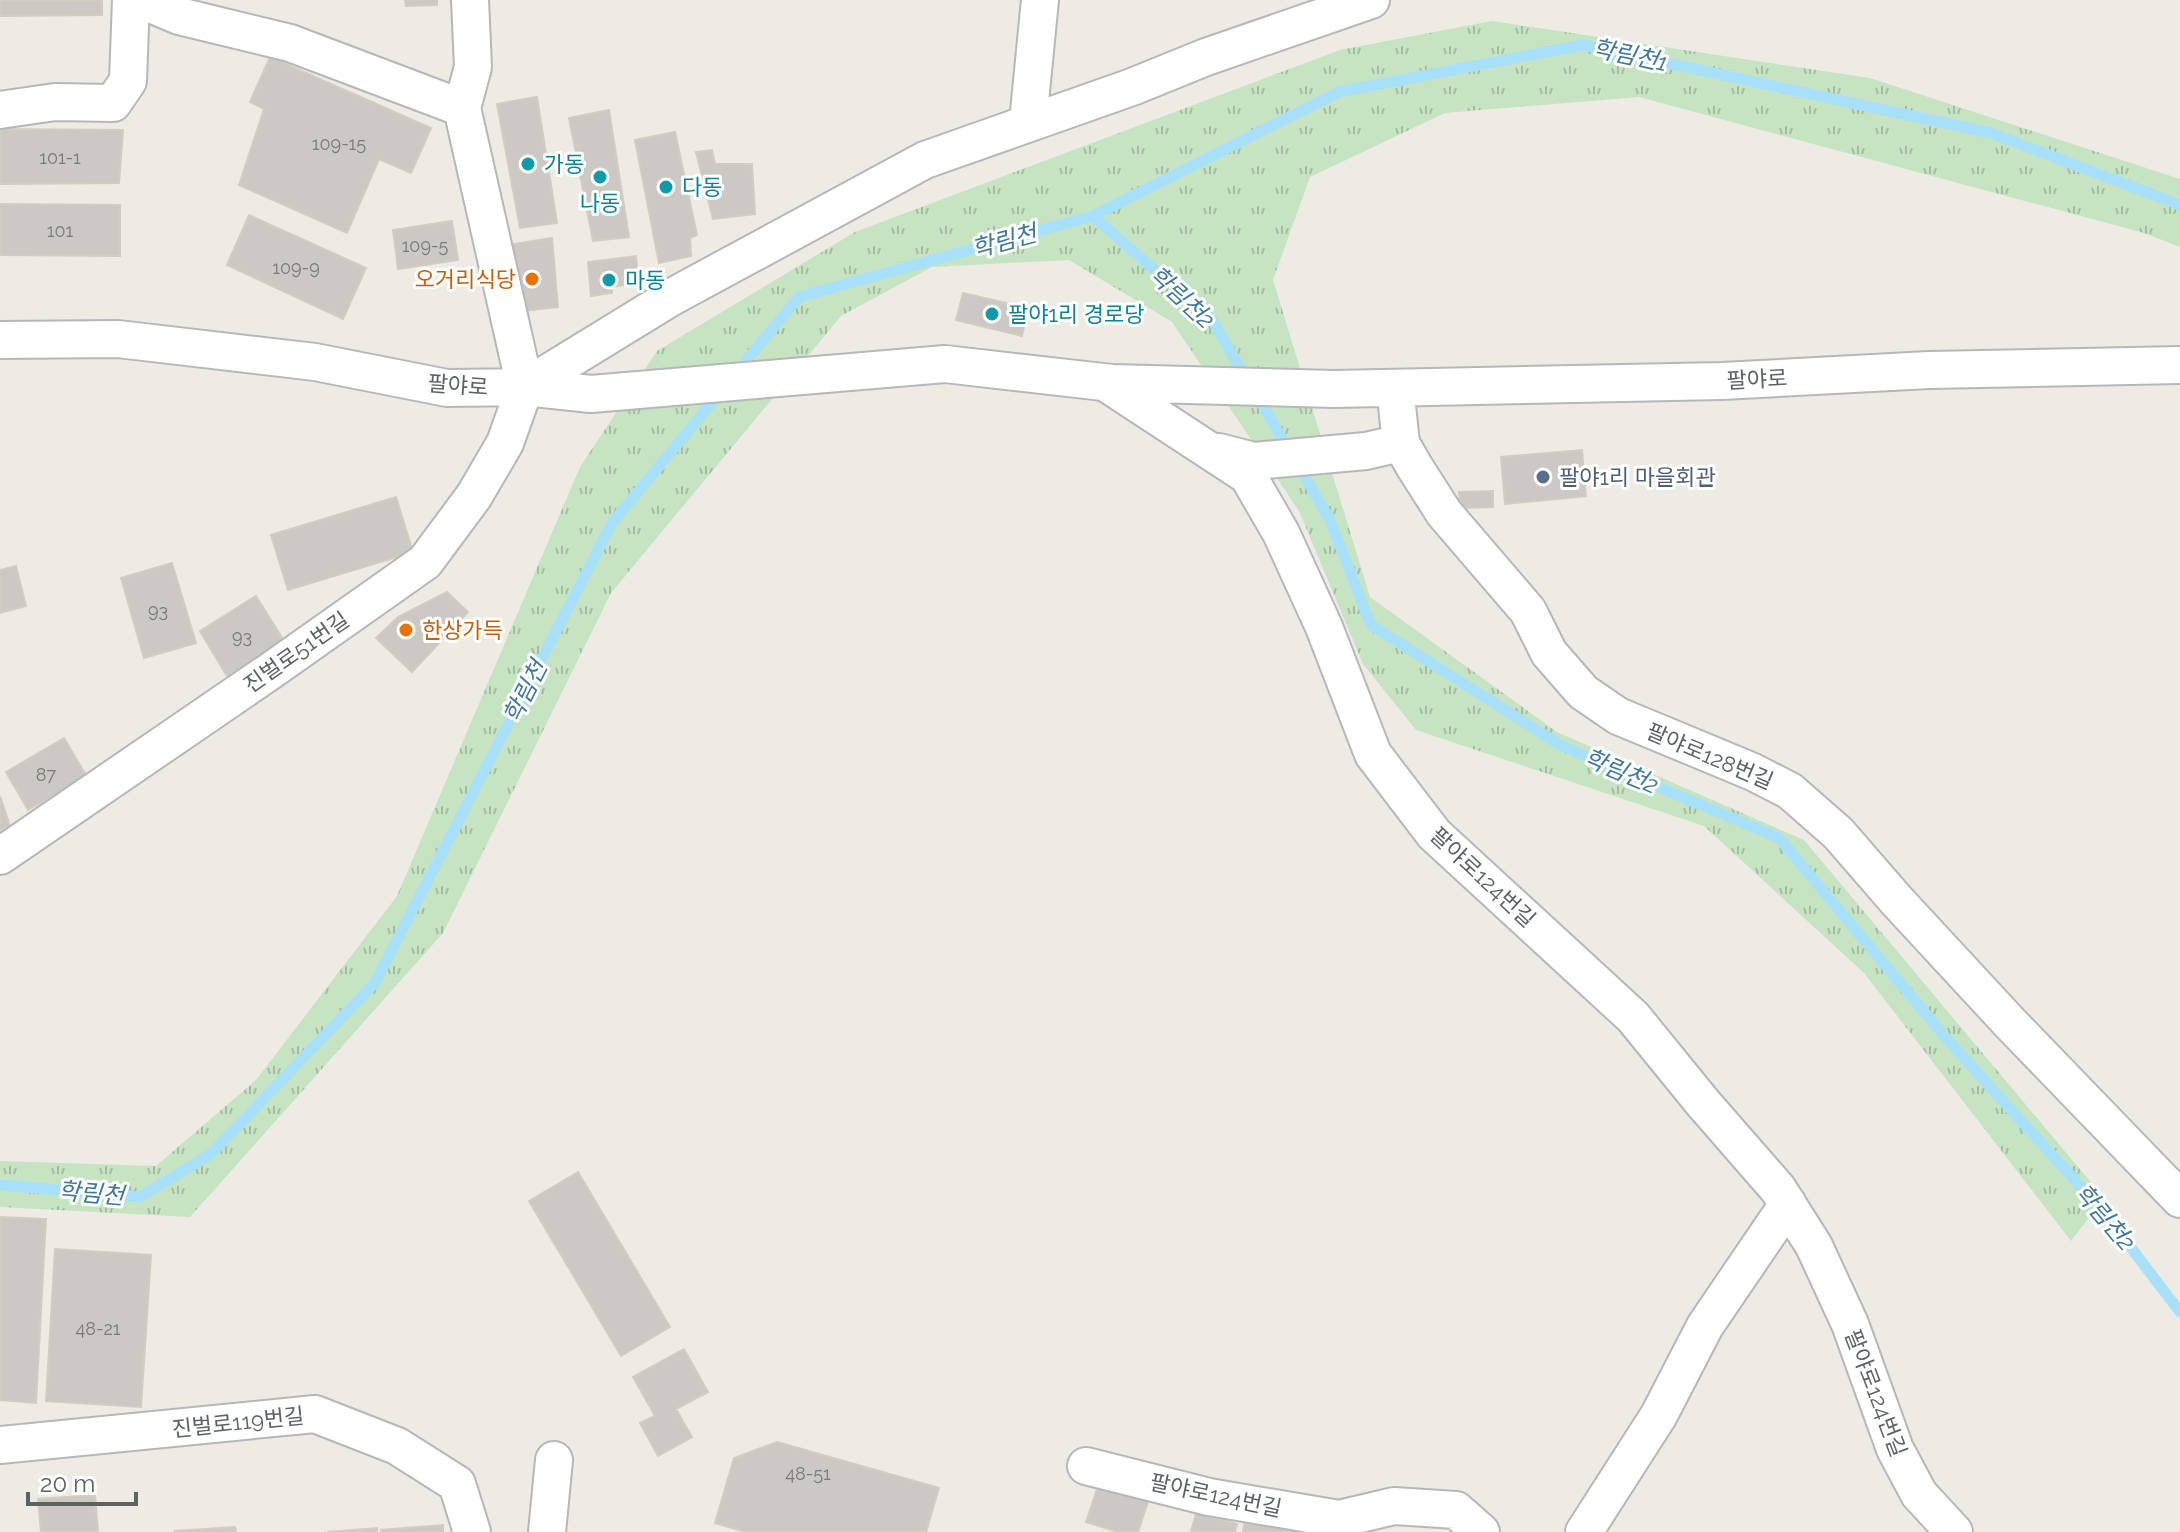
<svg xmlns="http://www.w3.org/2000/svg" width="2180" height="1532" font-family="Raleway,'Noto Sans KR',sans-serif">
  <style>
    .grass { fill: url(#grass-tufts) }
    .lines { fill: none; stroke-linecap: round; stroke-linejoin: round }
    .stream { stroke: #a8e0fa; stroke-width: 11 }
    .building { fill: #ccc8c4; stroke: #d2ccc3; stroke-width: 2 }
    .minor-casing { stroke: #b5b7bb; stroke-width: 40 }
    .minor { stroke: #fff; stroke-width: 36 }
    .culture-dot { fill: #0f9aa8; stroke: #fff; stroke-width: 3 }
    .food-dot { fill: #e8710a; stroke: #fff; stroke-width: 3 }
    .service-dot { fill: #5c6f8a; stroke: #fff; stroke-width: 3 }
    .labels { text-anchor: middle; dominant-baseline: central; stroke-width: 6; stroke-linejoin: round; paint-order: stroke }
    .number-label { font-size: 18px; fill: #787b7c }
    .culture-label { font-size: 22px; fill: #0d838f; stroke: #fff; text-anchor: start }
    .food-label { font-size: 22px; fill: #c56008; stroke: #fff; text-anchor: end }
    .street-label { font-size: 22px; fill: #5c6164; stroke: #fff }
    .service-label { font-size: 22px; fill: #4e5e75; stroke: #fff; text-anchor: start }
    .water-label { font-size: 24px; font-style: italic; fill: #40779b; stroke: #fff }
  </style>
  <defs>
    <pattern id="grass-tufts" width="24" height="20" patternUnits="userSpaceOnUse" patternTransform="scale(2)"><rect width="24" height="20" fill="#c6e4c2"/><path d="M3 7l-1-3M5 7V3M7 7l1-3M15 17l-1-3M17 17v-4M19 17l1-3" fill="none" stroke="#a4bca1"/></pattern>
  </defs>
  <rect width="100%" height="100%" fill="#eeebe4"/>
  <path class="grass" d="M 1492,21 L 1870,78 L 2180,179 L 2180,247 L 2144,233 L 1639,97 L 1445,113 L 1310,177 L 1273,280 L 1370,597 L 1557,732 L 1804,840 L 2104,1198 L 2071,1241 L 1864,973 L 1704,826 L 1416,730 L 1363,664 L 1299,511 L 1172,322 L 1069,260 L 932,267 L 841,316 L 611,593 L 443,933 L 190,1217 L 0,1207 L 0,1161 L 156,1166 L 256,1080 L 397,896 L 580,467 L 657,351 L 855,232 L 1340,50 Z"/>
  <g class="lines">
    <path class="stream" d="M 1093,216 L 1213,321 L 1247,380
      M 736,373 L 799,297 L 1093,216 L 1339,92 L 1583,45 L 1991,133 L 2180,205
      M 1256,394 L 1329,518 L 1371,625 L 1562,746 L 1779,838 L 1946,1038 L 2103,1211 L 2180,1312
      M 0,1185 L 140,1197 L 211,1154 L 375,983 L 612,523 L 720,393"/>
  </g>
  <path class="building" d="M 0,0 L 102,0 L 102,15 L 0,16 Z
    M 405,0 L 437,0 L 437,5 L 406,6 Z
    M 270,57 L 431,128 L 411,173 L 379,159 L 347,233 L 239,185 L 264,109 L 250,102 Z
    M 537,97 L 557,223 L 520,228 L 497,104 Z
    M 609,110 L 629,237 L 593,241 L 569,118 Z
    M 0,129 L 123,130 L 119,183 L 0,184 Z
    M 675,132 L 697,235 L 690,238 L 691,256 L 659,263 L 635,140 Z
    M 712,150 L 715,164 L 752,164 L 755,214 L 713,219 L 696,152 Z
    M 0,204 L 120,205 L 120,256 L 0,255 Z
    M 249,215 L 366,268 L 343,319 L 227,265 Z
    M 452,221 L 458,260 L 398,269 L 393,230 Z
    M 552,238 L 558,307 L 514,312 L 508,245 Z
    M 636,256 L 638,274 L 628,275 L 630,284 L 612,287 L 612,293 L 591,296 L 588,262 Z
    M 963,293 L 1028,308 L 1022,336 L 956,320 Z
    M 1582,450 L 1586,496 L 1505,504 L 1501,457 Z
    M 1493,491 L 1493,507 L 1460,508 L 1459,492 Z
    M 396,497 L 413,552 L 288,590 L 271,535 Z
    M 172,563 L 196,643 L 144,658 L 121,578 Z
    M 16,566 L 26,606 L 0,613 L 0,570 Z
    M 447,592 L 468,612 L 412,672 L 376,638 L 398,617 Z
    M 256,596 L 284,641 L 227,676 L 200,631 Z
    M 64,738 L 87,777 L 28,810 L 6,772 Z
    M 0,796 L 10,826 L 0,830 Z
    M 578,1172 L 670,1327 L 621,1356 L 529,1201 Z
    M 0,1217 L 46,1219 L 36,1403 L 0,1400 Z
    M 55,1249 L 151,1255 L 141,1407 L 46,1401 Z
    M 684,1349 L 708,1392 L 676,1409 L 692,1437 L 658,1456 L 640,1423 L 655,1416 L 633,1377 Z
    M 777,1442 L 939,1488 L 926,1532 L 745,1532 L 715,1523 L 734,1458 Z
    M 1100,1480 L 1150,1496 L 1138,1532 L 1118,1532 L 1086,1522 Z
    M 95,1495 L 98,1532 L 41,1532 L 38,1499 Z
    M 1196,1513 L 1237,1524 L 1235,1532 L 1191,1532 Z
    M 1245,1517 L 1307,1526 L 1306,1532 L 1243,1532 Z
    M 443,1525 L 443,1532 L 382,1532 L 381,1530 Z
    M 235,1527 L 236,1532 L 174,1531 Z
    M 377,1528 L 377,1532 L 327,1532 Z"/>
  <g class="lines">
    <g class="minor-casing">
      <path id="minor" d="M 141,0 L 179,16 L 290,43 L 462,108
        M 470,0 L 473,67 L 462,108 L 525,387
        M 0,110 L 55,102 L 113,103 L 128,81 L 131,0
        M 1028,122 L 1040,0
        M 0,340 L 118,339 L 315,362 L 447,388 L 525,387 L 591,394 L 945,364 L 1112,383 L 1334,389 L 1722,381 L 1929,370 L 2180,365
        M 1106,383 L 1248,476 L 1281,533 L 1324,627 L 1373,754 L 1434,834 L 1633,1017 L 1703,1103 L 1778,1189 L 1814,1246 L 1850,1324 L 1895,1449 L 1919,1494 L 1954,1532
        M 525,387 L 670,298 L 925,160 L 1132,87 L 1206,57 L 1371,0
        M 1395,388 L 1401,443 L 1414,466 L 1444,513 L 1528,611 L 1549,653 L 1583,692 L 1618,716 L 1753,772 L 1790,791 L 1838,833 L 1897,901 L 2010,1023 L 2180,1199
        M 1219,452 L 1254,461 L 1366,451 L 1401,443
        M 0,856 L 269,672 L 425,562 L 474,496 L 505,443 L 525,387
        M 0,1445 L 315,1414 L 397,1446 L 457,1484 L 472,1532
        M 1086,1466 L 1209,1497 L 1339,1519 L 1394,1506 L 1456,1510 L 1481,1532
        M 547,1532 L 554,1460
        M 1584,1532 L 1659,1415 L 1705,1326 L 1788,1204"/>
    </g>
    <use href="#minor" class="minor"/>
  </g>
  <g class="culture-dot">
    <circle cx="528" cy="164" r="8"/>
    <circle cx="600" cy="177" r="8"/>
    <circle cx="666" cy="187" r="8"/>
    <circle cx="609" cy="280" r="8"/>
    <circle cx="992" cy="314" r="8"/>
  </g>
  <g class="food-dot">
    <circle cx="532" cy="279" r="8"/>
    <circle cx="406" cy="630" r="8"/>
  </g>
  <circle class="service-dot" cx="1543" cy="477" r="8"/>
  <g class="labels">
    <g class="number-label">
      <text x="339" y="143">109-15</text>
      <text x="60" y="157">101-1</text>
      <text x="60" y="230">101</text>
      <text x="425" y="245">109-5</text>
      <text x="296" y="267">109-9</text>
      <text x="158" y="610">93</text>
      <text x="242" y="636">93</text>
      <text x="46" y="774">87</text>
      <text x="98" y="1328">48-21</text>
      <text x="808" y="1473">48-51</text>
    </g>
    <g class="culture-label">
      <text x="544" y="164">가동</text>
      <text x="682" y="187">다동</text>
      <text x="600" y="203" text-anchor="middle">나동</text>
      <text x="625" y="280">마동</text>
      <text x="1008" y="314">팔야1리 경로당</text>
    </g>
    <g class="food-label">
      <text x="516" y="279">오거리식당</text>
      <text x="422" y="630" text-anchor="start">한상가득</text>
    </g>
    <g class="street-label">
      <text transform="translate(1757 379) rotate(-3)">팔야로</text>
      <text transform="translate(458 385) rotate(4)">팔야로</text>
      <text transform="translate(296 652) rotate(-35)">진벌로51번길</text>
      <text transform="translate(1710 756) rotate(23)">팔야로128번길</text>
      <text transform="translate(1483 877) rotate(43)">팔야로124번길</text>
      <text transform="translate(1876 1393) rotate(69)">팔야로124번길</text>
      <text transform="translate(238 1422) rotate(-6)">진벌로119번길</text>
      <text transform="translate(1216 1495) rotate(12)">팔야로124번길</text>
    </g>
    <g class="service-label">
      <text x="1559" y="477">팔야1리 마을회관</text>
    </g>
    <g class="water-label">
      <text transform="translate(1630 55) rotate(12)">학림천1</text>
      <text transform="translate(1004 241) rotate(-15)">학림천</text>
      <text transform="translate(1182 297) rotate(43)">학림천2</text>
      <text transform="translate(525 692) rotate(-63)">학림천</text>
      <text transform="translate(1621 771) rotate(23)">학림천2</text>
      <text transform="translate(91 1193) rotate(5)">학림천</text>
      <text transform="translate(2105 1217) rotate(50)">학림천2</text>
    </g>
  </g>
  <path d="M28 1492v12h108v-12" fill="none" stroke="#5c6164" stroke-width="4"/>
  <text x="40" y="1492" font-size="24" fill="#5c6164" stroke="#ffffff" stroke-width="6" paint-order="stroke">20 m</text>
</svg>
